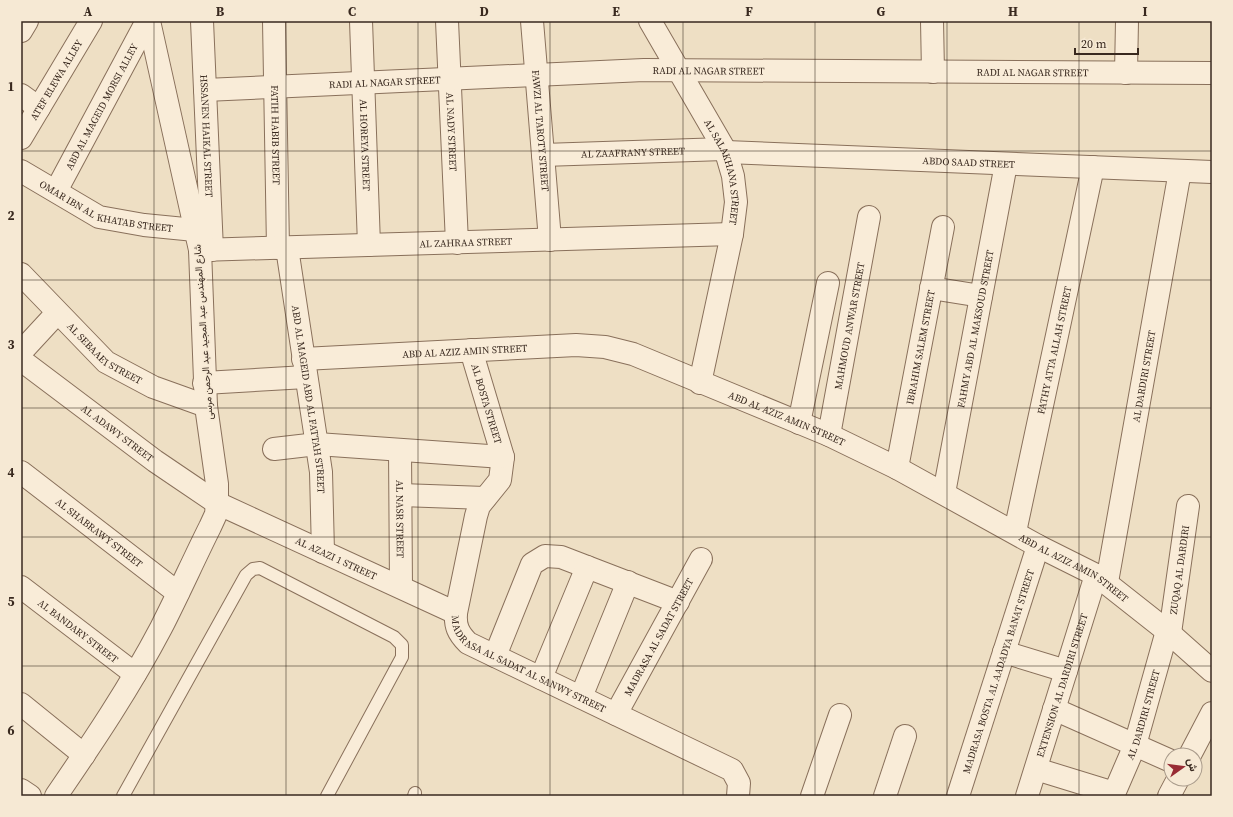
<svg xmlns="http://www.w3.org/2000/svg" width="1233" height="817" font-family="'Source Serif 4',Vazirmatn,serif">
  <style>
    .lines { fill: none; stroke-linecap: round; stroke-linejoin: round }
    .service-casing { stroke: #89705b; stroke-width: 14 }
    .minor-casing { stroke: #89705b; stroke-width: 24 }
    .service { stroke: #f9ecd8; stroke-width: 12 }
    .minor { stroke: #f9ecd8; stroke-width: 22 }
    .grid { fill: none; stroke: #39291f; stroke-width: 1; stroke-opacity: 0.55 }
    .labels { text-anchor: middle; dominant-baseline: central; stroke-width: 3; stroke-linejoin: round; paint-order: stroke }
    .street-label { font-size: 10px; fill: #39291f; stroke: #f6e9d4 }
    .neatline { fill: none; stroke: #39291f; stroke-width: 1.5 }
    .grid-label { font-size: 13px; text-anchor: middle; font-weight: bold; fill: #39291f }
  </style>
  <rect width="100%" height="100%" fill="#eedfc4"/>
  <g class="lines">
    <g class="service-casing">
      <path id="service" d="M 123,796 L 246,575 L 253,569 L 260,568 L 394,637 L 402,645 L 402,657 L 327,796
        M 414,796 L 415,793"/>
    </g>
    <g class="minor-casing">
      <g id="minor">
        <path id="s1" d="M 202,21 L 212,250"/>
        <path id="s2" d="M 274,21 L 278,248"/>
        <path id="s3" d="M 361,21 L 369,245"/>
        <path id="s4" d="M 447,21 L 457,243"/>
        <path id="s5" d="M 532,21 L 550,240"/>
        <path id="s6" d="M 650,21 L 726,152 L 733,176 L 736,202 L 732,234 L 700,383"/>
        <path d="M 932,21 L 933,72"/>
        <path d="M 21,31 L 27,21"/>
        <path d="M 1126,73 L 1127,21"/>
        <path id="s7" d="M 205,90 L 644,70 L 1212,73"/>
        <path d="M 21,95 L 39,108"/>
        <path id="s8" d="M 21,138 L 91,21"/>
        <path id="s9" d="M 726,152 L 1212,172"/>
        <path id="s10" d="M 543,155 L 724,149"/>
        <path id="s11" d="M 21,171 L 99,217 L 144,225 L 195,230"/>
        <path id="s12" d="M 56,191 L 147,21"/>
        <path id="s13" d="M 287,248 L 321,472 L 323,552"/>
        <path id="s14" d="M 200,250 L 732,234"/>
        <path id="s15" d="M 21,274 L 106,362 L 153,387 L 206,406"/>
        <path d="M 931,288 L 981,296"/>
        <path id="s16" d="M 471,350 L 503,457 L 500,480 L 479,506 L 476,516 L 456,613 C 455,626 458,633 468,643 L 732,770 L 739,783 L 738,796"/>
        <path d="M 21,352 L 57,313"/>
        <path id="s17" d="M 303,359 L 576,345 L 605,347 L 633,354 L 829,435 L 897,468 L 1038,546 L 1096,575 L 1167,631 L 1212,671"/>
        <path id="s18" d="M 21,360 L 155,461 L 217,503 L 456,613"/>
        <path d="M 204,383 L 306,377"/>
        <path d="M 799,423 L 828,283"/>
        <path id="s19" d="M 829,435 L 869,217"/>
        <path d="M 274,449 L 317,444 L 503,457"/>
        <path id="s20" d="M 400,450 L 401,587"/>
        <path id="s21" d="M 897,468 L 943,227"/>
        <path id="s22" d="M 21,472 L 178,593"/>
        <path id="s23" d="M 944,493 L 1006,164"/>
        <path d="M 401,495 L 485,498"/>
        <path id="s24" d="M 1015,532 L 1093,167"/>
        <path id="s25" d="M 1107,582 L 1180,171"/>
        <path id="s26" d="M 21,587 L 135,674"/>
        <path id="s27" d="M 1170,633 L 1188,506"/>
        <path d="M 1004,652 L 1066,671"/>
        <path d="M 495,656 L 532,564 L 545,556 L 561,557 L 678,602"/>
        <path d="M 541,678 L 587,567"/>
        <path d="M 581,697 L 628,582"/>
        <path d="M 21,704 L 84,755"/>
        <path d="M 1054,709 L 1171,761"/>
        <path id="s28" d="M 616,714 L 701,559"/>
        <path d="M 1190,755 L 1212,713"/>
        <path d="M 1036,769 L 1114,793"/>
        <path d="M 21,790 L 30,796"/>
        <path d="M 56,796 C 93,742 130,687 161,628 C 178,595 193,561 210,527 L 216,514 L 217,503 L 217,484 L 206,406 L 200,250 L 149,21"/>
        <path d="M 812,796 L 840,715"/>
        <path d="M 885,796 L 905,736"/>
        <path id="s29" d="M 958,796 L 1038,546"/>
        <path id="s30" d="M 1027,796 L 1096,575"/>
        <path id="s31" d="M 1113,796 L 1135,745 L 1167,631"/>
        <path d="M 1169,796 L 1178,779"/>
      </g>
    </g>
    <use href="#service" class="service"/>
    <use href="#minor" class="minor"/>
  </g>
  <path class="grid" d="M 154,21 L 154,796M 286,21 L 286,796M 418,21 L 418,796M 550,21 L 550,796M 683,21 L 683,796M 815,21 L 815,796M 947,21 L 947,796M 1079,21 L 1079,796M 21,151 L 1212,151M 21,280 L 1212,280M 21,408 L 1212,408M 21,537 L 1212,537M 21,666 L 1212,666"/>
  <g class="labels">
    <g class="street-label">
      <text stroke="none"><textPath href="#s7" startOffset="504">RADI AL NAGAR STREET</textPath></text>
      <text stroke="none"><textPath href="#s7" startOffset="828">RADI AL NAGAR STREET</textPath></text>
      <text stroke="none"><textPath href="#s8" startOffset="68">ATEF ELEWA ALLEY</textPath></text>
      <text stroke="none"><textPath href="#s7" startOffset="180">RADI AL NAGAR STREET</textPath></text>
      <text stroke="none"><textPath href="#s12" startOffset="96">ABD AL MAGEID MORSI ALLEY</textPath></text>
      <text stroke="none"><textPath href="#s5" startOffset="110">FAWZI AL TAROTY STREET</textPath></text>
      <text stroke="none"><textPath href="#s4" startOffset="111">AL NADY STREET</textPath></text>
      <text stroke="none"><textPath href="#s2" startOffset="114">FATIH HABIB STREET</textPath></text>
      <text stroke="none"><textPath href="#s1" startOffset="115">HSSANEN HAIKAL STREET</textPath></text>
      <text stroke="none"><textPath href="#s3" startOffset="124">AL HOREYA STREET</textPath></text>
      <text stroke="none"><textPath href="#s10" startOffset="90">AL ZAAFRANY STREET</textPath></text>
      <text stroke="none"><textPath href="#s9" startOffset="243">ABDO SAAD STREET</textPath></text>
      <text stroke="none"><textPath href="#s6" startOffset="170">AL SALAKHANA STREET</textPath></text>
      <text stroke="none"><textPath href="#s11" startOffset="94">OMAR IBN AL KHATAB STREET</textPath></text>
      <text stroke="none"><textPath href="#s14" startOffset="266">AL ZAHRAA STREET</textPath></text>
      <text stroke="none"><textPath href="#s19" startOffset="111">MAHMOUD ANWAR STREET</textPath></text>
      <text stroke="none"><textPath href="#s23" startOffset="167">FAHMY ABD AL MAKSOUD STREET</textPath></text>
      <text transform="translate(203 332) rotate(-94)">شارع المهندس عبد المجيد عبد الرحمن مرسى</text>
      <text stroke="none"><textPath href="#s21" startOffset="123">IBRAHIM SALEM STREET</textPath></text>
      <text stroke="none"><textPath href="#s24" startOffset="186">FATHY ATTA ALLAH STREET</textPath></text>
      <text stroke="none"><textPath href="#s17" startOffset="162">ABD AL AZIZ AMIN STREET</textPath></text>
      <text stroke="none"><textPath href="#s15" startOffset="116">AL SEBAAEI STREET</textPath></text>
      <text stroke="none"><textPath href="#s25" startOffset="209">AL DARDIRI STREET</textPath></text>
      <text stroke="none"><textPath href="#s13" startOffset="153">ABD AL MAGEID ABD AL FATTAH STREET</textPath></text>
      <text stroke="none"><textPath href="#s16" startOffset="56">AL BOSTA STREET</textPath></text>
      <text stroke="none"><textPath href="#s17" startOffset="498">ABD AL AZIZ AMIN STREET</textPath></text>
      <text stroke="none"><textPath href="#s18" startOffset="121">AL ADAWY STREET</textPath></text>
      <text stroke="none"><textPath href="#s20" startOffset="69">AL NASR STREET</textPath></text>
      <text stroke="none"><textPath href="#s22" startOffset="99">AL SHABRAWY STREET</textPath></text>
      <text stroke="none"><textPath href="#s18" startOffset="374">AL AZAZI 1 STREET</textPath></text>
      <text stroke="none"><textPath href="#s17" startOffset="822">ABD AL AZIZ AMIN STREET</textPath></text>
      <text stroke="none"><textPath href="#s27" startOffset="64">ZUQAQ AL DARDIRI</textPath></text>
      <text stroke="none"><textPath href="#s26" startOffset="72">AL BANDARY STREET</textPath></text>
      <text stroke="none"><textPath href="#s28" startOffset="88">MADRASA AL SADAT STREET</textPath></text>
      <text stroke="none"><textPath href="#s16" startOffset="372">MADRASA AL SADAT AL SANWY STREET</textPath></text>
      <text stroke="none"><textPath href="#s29" startOffset="131">MADRASA BOSTA AL AADADYA BANAT STREET</textPath></text>
      <text stroke="none"><textPath href="#s30" startOffset="116">EXTENSION AL DARDIRI STREET</textPath></text>
      <text stroke="none"><textPath href="#s31" startOffset="87">AL DARDIRI STREET</textPath></text>
    </g>
  </g>
  <rect width="1233" height="817" fill="none" stroke="#f6e9d4" stroke-width="44"/>
  <g transform="translate(1183 767) rotate(76)"><circle r="19" fill="#f6e9d4" stroke="#aa9c8c"/>
  <path d="M0-3L7 15L0 10L-7 15Z" fill="#982b34"/>
  <text y="-6" font-size="11" font-weight="bold" text-anchor="middle" fill="#39291f">ش</text>
  </g>
  <path d="M1075 48v6h63v-6" fill="none" stroke="#39291f" stroke-width="2"/>
  <text x="1081" y="48" font-size="12" fill="#39291f" stroke="#f6e9d4" stroke-width="3" paint-order="stroke">20 m</text>
  <rect x="22" y="22" width="1189" height="773" class="neatline"/>
  <g class="grid-label">
    <text x="88" y="16">A</text>
    <text x="220" y="16">B</text>
    <text x="352" y="16">C</text>
    <text x="484" y="16">D</text>
    <text x="616" y="16">E</text>
    <text x="749" y="16">F</text>
    <text x="881" y="16">G</text>
    <text x="1013" y="16">H</text>
    <text x="1145" y="16">I</text>
    <text x="11" y="91">1</text>
    <text x="11" y="220">2</text>
    <text x="11" y="349">3</text>
    <text x="11" y="477">4</text>
    <text x="11" y="606">5</text>
    <text x="11" y="735">6</text>
  </g>
</svg>
